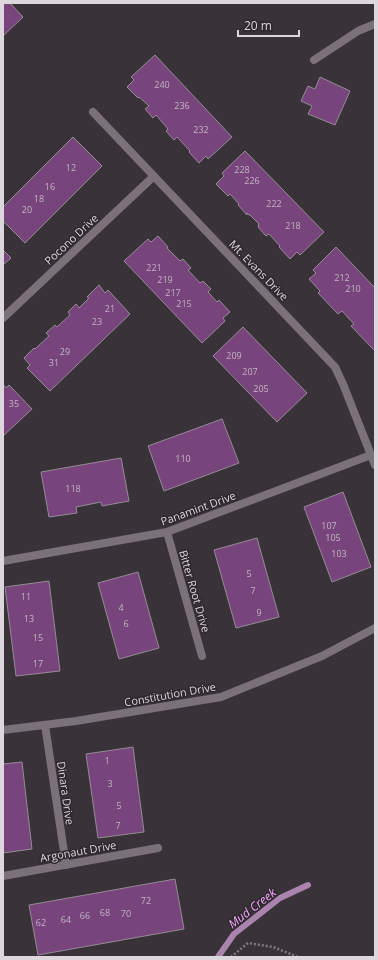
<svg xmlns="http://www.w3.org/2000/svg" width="378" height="960" font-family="'Open Sans',sans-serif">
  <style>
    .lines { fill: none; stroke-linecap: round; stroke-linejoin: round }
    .stream { stroke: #ab84ae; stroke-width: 6 }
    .building { fill: #78447c; stroke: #958c96 }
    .path { stroke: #807a80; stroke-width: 2.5; stroke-dasharray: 2 2; stroke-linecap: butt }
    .lane { stroke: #7a717a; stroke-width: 8 }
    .street { stroke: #7a717a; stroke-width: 8 }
    .labels { text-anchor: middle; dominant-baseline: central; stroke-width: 3; stroke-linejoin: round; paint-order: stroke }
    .number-label { font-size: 9px; fill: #c3b2c4 }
    .street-label { font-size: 11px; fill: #dcd7dc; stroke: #2f282f }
    .water-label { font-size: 12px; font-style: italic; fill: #f6a9fb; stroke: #2f282f }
  </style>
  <rect width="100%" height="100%" fill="#393239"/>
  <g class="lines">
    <path class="stream" d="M 218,957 L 234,934 L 280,898 L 308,885"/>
  </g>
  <path class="building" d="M 3,3 L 10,3 L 23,17 L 3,36 Z
    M 155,55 L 232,137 L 208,159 L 206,156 L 199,163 L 189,152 L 190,151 L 177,137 L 174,140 L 166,131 L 168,129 L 156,115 L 153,118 L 145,109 L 149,106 L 139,97 L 138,98 L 127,87 L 134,80 L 131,77 Z
    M 320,77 L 350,91 L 335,125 L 308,114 L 312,106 L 301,101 L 308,86 L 315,89 Z
    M 73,137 L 102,166 L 25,243 L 3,221 L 3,207 Z
    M 245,151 L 324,232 L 300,255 L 297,252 L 290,259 L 279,247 L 280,246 L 269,234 L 266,236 L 258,227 L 259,226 L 258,225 L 259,224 L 250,215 L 249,215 L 247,213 L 247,215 L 238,205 L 239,204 L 230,194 L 228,196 L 216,184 L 224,176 L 222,173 Z
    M 158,236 L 168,247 L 167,248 L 180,261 L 183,259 L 191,268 L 188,270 L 200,283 L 203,281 L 211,289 L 208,292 L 217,302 L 219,300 L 230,312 L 223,318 L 225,321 L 202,343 L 124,261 L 148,239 L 151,242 Z
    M 336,247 L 375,288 L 375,351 L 351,326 L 354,324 L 342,311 L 338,314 L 318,293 L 320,291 L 309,279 L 316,273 L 313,270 Z
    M 3,250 L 11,258 L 3,265 Z
    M 99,285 L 105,293 L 108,290 L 130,314 L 50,391 L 27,368 L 30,365 L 24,358 L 34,348 L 35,349 L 49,336 L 46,333 L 55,325 L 57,327 L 70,315 L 68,312 L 76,304 L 79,308 L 89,298 L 87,297 Z
    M 243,327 L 307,393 L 277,422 L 213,356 Z
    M 3,384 L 6,388 L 9,385 L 32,409 L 3,436 Z
    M 222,419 L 239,463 L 164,491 L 148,446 Z
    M 121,458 L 129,501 L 102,506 L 101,502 L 76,507 L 77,513 L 49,517 L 41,472 Z
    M 343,492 L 371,567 L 332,582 L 304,507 Z
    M 257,538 L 279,617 L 236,628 L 214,550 Z
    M 138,572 L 159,648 L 119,659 L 98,583 Z
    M 49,581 L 60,671 L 16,676 L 5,587 Z
    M 133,747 L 144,832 L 98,838 L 86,754 Z
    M 22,762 L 32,849 L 3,853 L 3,764 Z
    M 175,879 L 184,929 L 38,955 L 29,905 Z"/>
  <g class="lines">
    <path class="path" d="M 231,957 L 248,943 L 273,947 L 298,957"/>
    <path class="lane" d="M 314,60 L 358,31 L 375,24"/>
    <path class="street" d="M 93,112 L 335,367 L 343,384 L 375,465
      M 3,318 L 154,176
      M 167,532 L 202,656
      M 3,561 L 167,532 L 371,455
      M 45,725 L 66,865
      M 3,730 L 76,721 L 221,697 L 322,656 L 375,628
      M 3,876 L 158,848"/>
  </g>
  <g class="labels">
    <g class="number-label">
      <text x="162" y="84">240</text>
      <text x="182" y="105">236</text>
      <text x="201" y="129">232</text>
      <text x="71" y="167">12</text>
      <text x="242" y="169">228</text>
      <text x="252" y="180">226</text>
      <text x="50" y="186">16</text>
      <text x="39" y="198">18</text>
      <text x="274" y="203">222</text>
      <text x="27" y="209">20</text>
      <text x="293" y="225">218</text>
      <text x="154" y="267">221</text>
      <text x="342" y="277">212</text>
      <text x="165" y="279">219</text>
      <text x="353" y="288">210</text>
      <text x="173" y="292">217</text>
      <text x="184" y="303">215</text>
      <text x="110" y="308">21</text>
      <text x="97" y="321">23</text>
      <text x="65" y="351">29</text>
      <text x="234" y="355">209</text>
      <text x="54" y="362">31</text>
      <text x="250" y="371">207</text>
      <text x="261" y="388">205</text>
      <text x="14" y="403">35</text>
      <text x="183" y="458">110</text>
      <text x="73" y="488">118</text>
      <text x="329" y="525">107</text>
      <text x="333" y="537">105</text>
      <text x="339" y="553">103</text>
      <text x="249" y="573">5</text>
      <text x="253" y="590">7</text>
      <text x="26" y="596">11</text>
      <text x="121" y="607">4</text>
      <text x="259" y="612">9</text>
      <text x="29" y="618">13</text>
      <text x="126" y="623">6</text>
      <text x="38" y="637">15</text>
      <text x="38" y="663">17</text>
      <text x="107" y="760">1</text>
      <text x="110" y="783">3</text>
      <text x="119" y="805">5</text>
      <text x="118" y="825">7</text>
      <text x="146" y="900">72</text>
      <text x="105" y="912">68</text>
      <text x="126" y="913">70</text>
      <text x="85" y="915">66</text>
      <text x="66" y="919">64</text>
      <text x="41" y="922">62</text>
    </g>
    <g class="street-label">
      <text transform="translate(71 239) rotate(-43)">Pocono Drive</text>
      <text transform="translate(259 270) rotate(46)">Mt. Evans Drive</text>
      <text transform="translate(198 508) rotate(-20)">Panamint Drive</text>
      <text transform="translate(195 591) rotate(74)">Bitter Root Drive</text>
      <text transform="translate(170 694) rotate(-10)">Constitution Drive</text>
      <text transform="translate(66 793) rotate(82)">Dinara Drive</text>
      <text transform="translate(78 851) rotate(-10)">Argonaut Drive</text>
    </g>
    <g class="water-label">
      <text transform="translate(252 908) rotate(-38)">Mud Creek</text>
    </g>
  </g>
  <rect width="378" height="960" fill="none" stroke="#dcd7dc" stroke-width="8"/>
  <path d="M238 30v6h61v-6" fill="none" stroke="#dcd7dc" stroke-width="2"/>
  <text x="244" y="30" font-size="12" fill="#dcd7dc" stroke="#2f282f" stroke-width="3" paint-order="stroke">20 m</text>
</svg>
